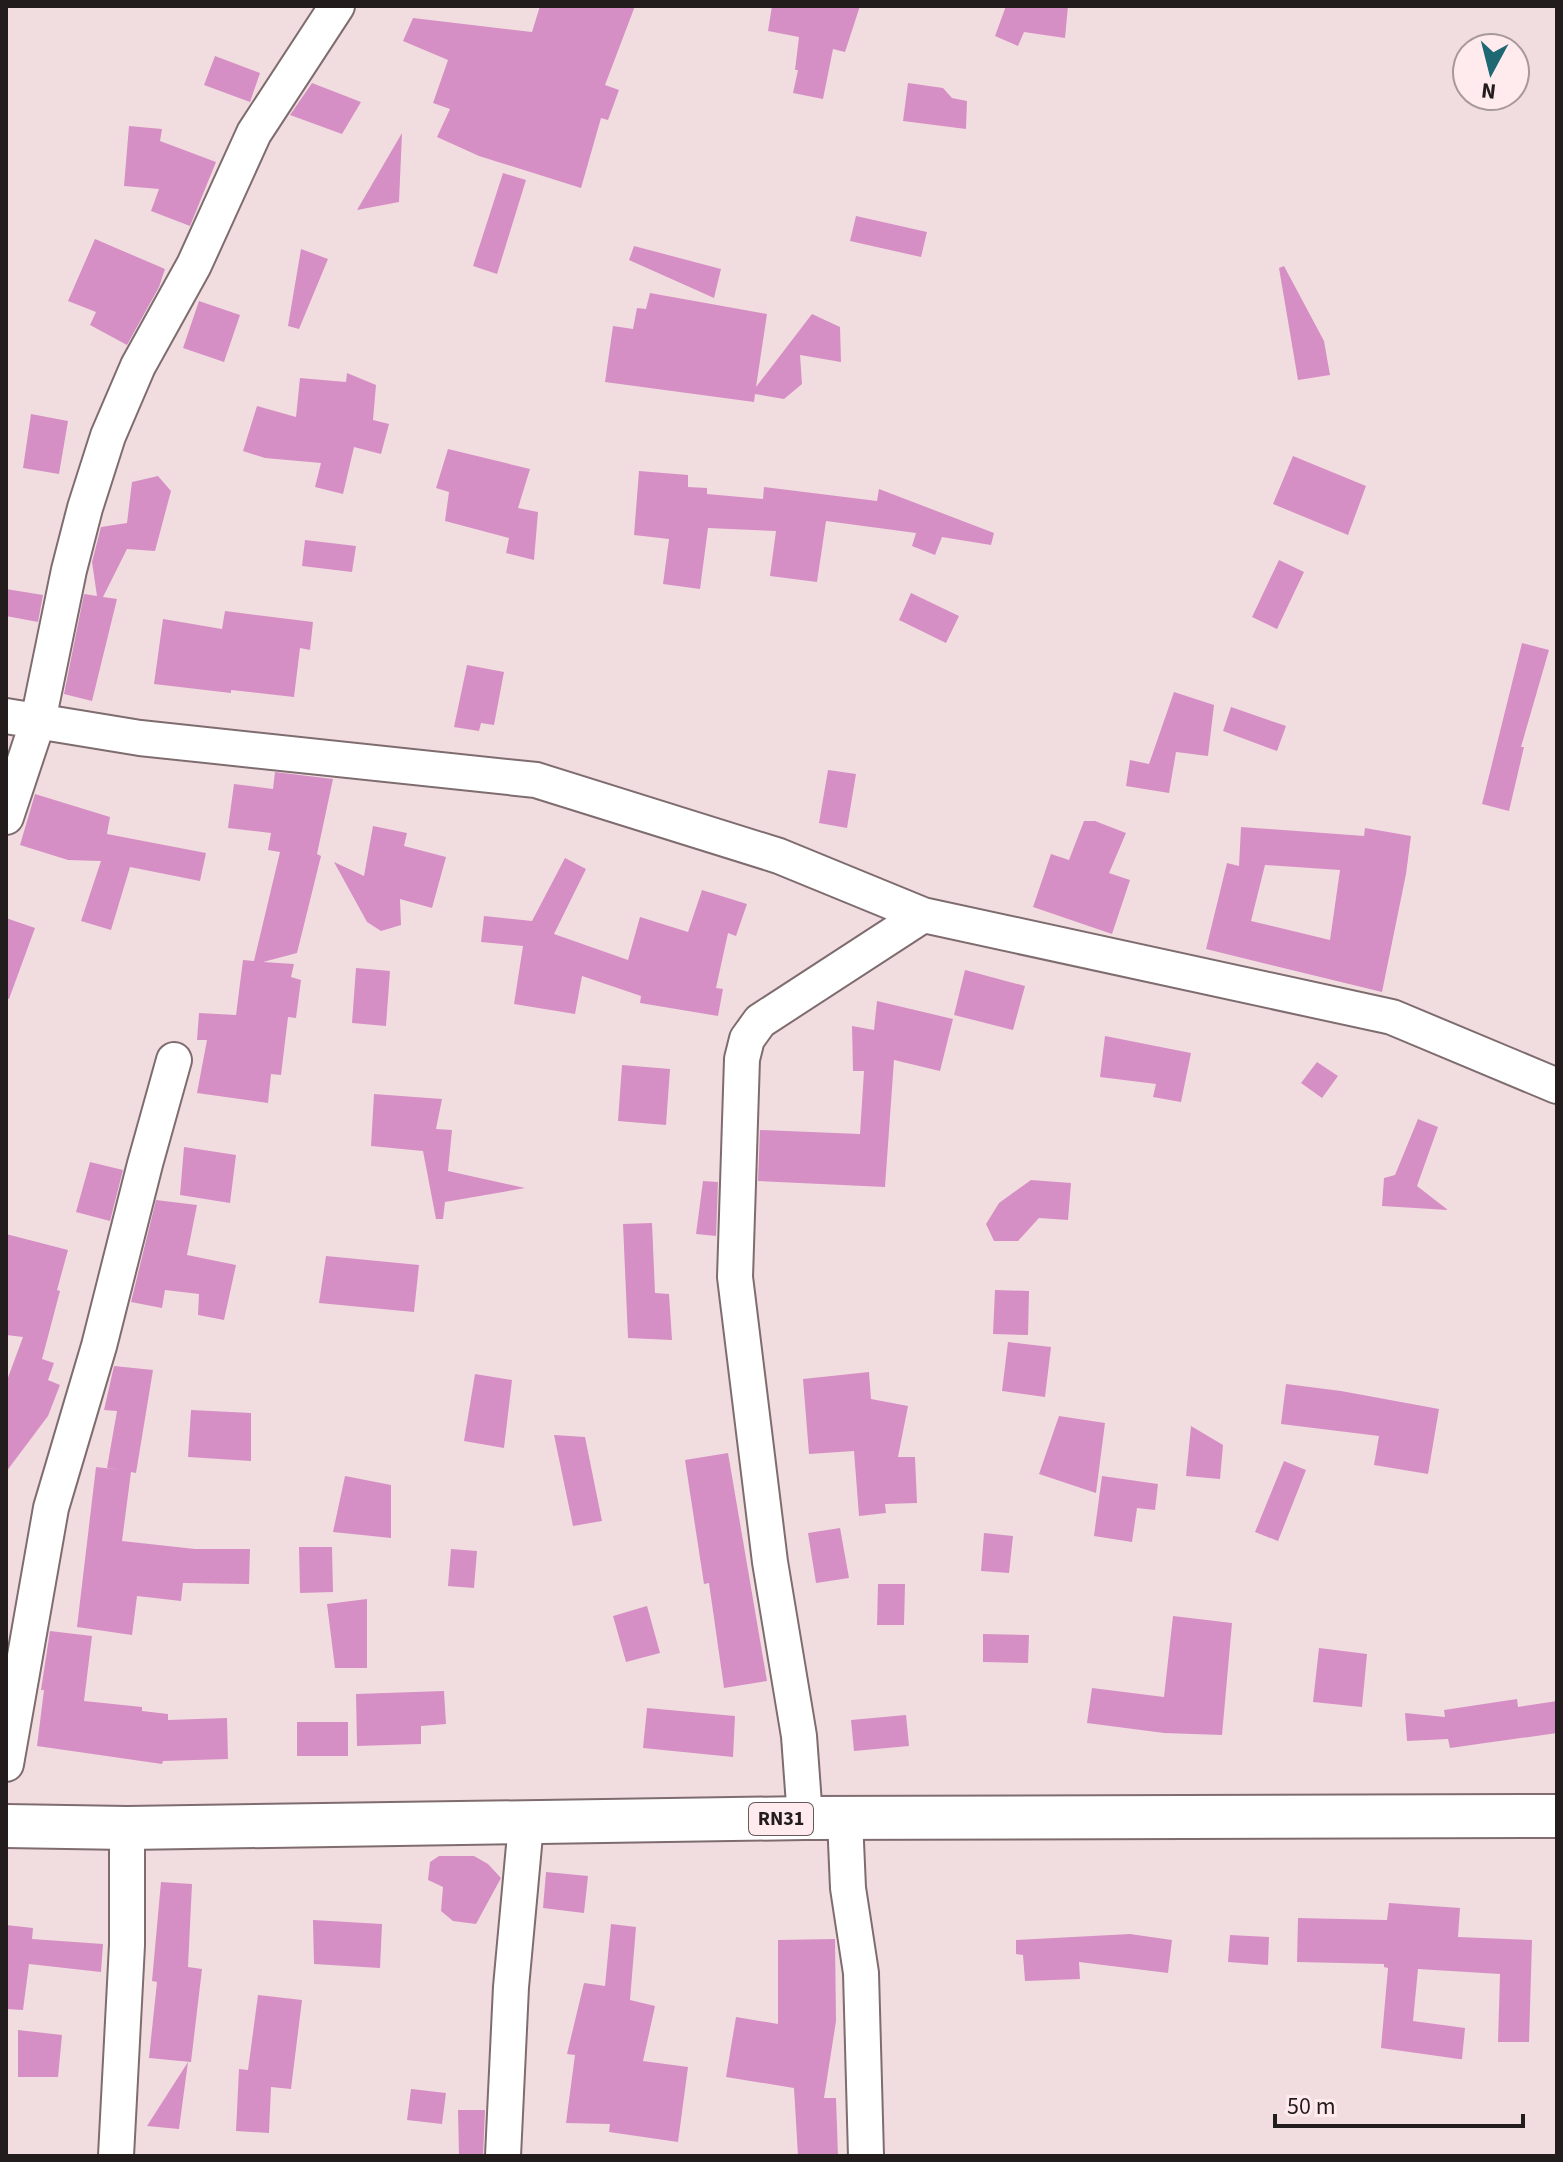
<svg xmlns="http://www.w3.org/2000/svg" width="1563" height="2162" font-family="'Source Sans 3',sans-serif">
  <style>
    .building { fill: #d68fc4; fill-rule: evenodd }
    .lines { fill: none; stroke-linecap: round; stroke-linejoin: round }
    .minor-casing { stroke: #7e6c6f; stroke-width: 38 }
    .major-casing { stroke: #7e6c6f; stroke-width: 46 }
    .minor { stroke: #fff; stroke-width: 34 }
    .major { stroke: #fff; stroke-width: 42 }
    .labels { text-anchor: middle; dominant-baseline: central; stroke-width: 6; stroke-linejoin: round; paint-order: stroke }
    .shield { fill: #ffeaed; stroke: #655a5b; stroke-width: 2 }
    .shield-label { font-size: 20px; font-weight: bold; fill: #231c1d }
  </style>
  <rect width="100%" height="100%" fill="#f1dde0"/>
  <path class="building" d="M 540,6 L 635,6 L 605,85 L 619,90 L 608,120 L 601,118 L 581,188 L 479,156 L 437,137 L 450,109 L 433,103 L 448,60 L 403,41 L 413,18 L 532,32 Z
    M 772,6 L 860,6 L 845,52 L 833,49 L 823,99 L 793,93 L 798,70 L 795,70 L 799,37 L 768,31 Z
    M 1006,6 L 1068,6 L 1065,38 L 1024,32 L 1018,46 L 995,36 Z
    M 215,56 L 260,73 L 250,102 L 204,85 Z
    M 312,83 L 361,102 L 342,134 L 290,115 Z
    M 908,83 L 943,88 L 952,98 L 967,101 L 966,129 L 903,121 Z
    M 129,126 L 162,129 L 160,141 L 216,162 L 190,226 L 151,211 L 159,189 L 124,186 Z
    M 402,133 L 399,202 L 357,210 Z
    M 503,173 L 526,180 L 497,274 L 473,266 Z
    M 856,216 L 927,232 L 921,257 L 850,241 Z
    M 95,239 L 165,269 L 159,287 L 127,345 L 90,325 L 96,312 L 68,301 Z
    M 634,246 L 721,269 L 714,298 L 629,260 Z
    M 301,249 L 328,259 L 299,329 L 288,326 Z
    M 1284,266 L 1324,341 L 1330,375 L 1298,380 L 1279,268 Z
    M 650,293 L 767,314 L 756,387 L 812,314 L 840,327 L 841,362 L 800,355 L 802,384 L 784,399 L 755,394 L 754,402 L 605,382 L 613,326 L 633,329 L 637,308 L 646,309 Z
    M 199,301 L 240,315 L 224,362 L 183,348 Z
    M 347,373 L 376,385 L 373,420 L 389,424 L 381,454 L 354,447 L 343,494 L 315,487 L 321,463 L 265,458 L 243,451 L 257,406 L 296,417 L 300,378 L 346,382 Z
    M 31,414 L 68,421 L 59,474 L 23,468 Z
    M 448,449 L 530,469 L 518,508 L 538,512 L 534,560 L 506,553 L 509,538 L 445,521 L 449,492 L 436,488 Z
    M 1293,456 L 1366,486 L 1348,535 L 1273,504 Z
    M 639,471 L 688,475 L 688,487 L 707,488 L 707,494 L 763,499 L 764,487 L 877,501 L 879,489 L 994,533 L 991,545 L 942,537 L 935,555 L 912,546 L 916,533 L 826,521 L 817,582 L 770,576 L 776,531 L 708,528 L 700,589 L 663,584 L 669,539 L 634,535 Z
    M 158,476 L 171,491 L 155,551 L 127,549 L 103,597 L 117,599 L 92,701 L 64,694 L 84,594 L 97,596 L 92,562 L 101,527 L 127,523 L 132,482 Z
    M 305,540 L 356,546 L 352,572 L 302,566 Z
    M 1279,560 L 1304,572 L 1277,629 L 1252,617 Z
    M 6,589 L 43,595 L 38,622 L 6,616 Z
    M 911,593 L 959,616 L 946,643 L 899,620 Z
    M 225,611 L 313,622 L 310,650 L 300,648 L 294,697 L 231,690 L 231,693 L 154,684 L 163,619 L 222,629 Z
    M 1522,643 L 1549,650 L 1521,747 L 1524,747 L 1509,811 L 1482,804 Z
    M 467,665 L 504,672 L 494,725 L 481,723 L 479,731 L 454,727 Z
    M 1174,692 L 1214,705 L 1208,756 L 1176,752 L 1169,793 L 1126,786 L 1130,760 L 1149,764 Z
    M 1231,707 L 1286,726 L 1277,751 L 1223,731 Z
    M 828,770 L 856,774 L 847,828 L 819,823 Z
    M 275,772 L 333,779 L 317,854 L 321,856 L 297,953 L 263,962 L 294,964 L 291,977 L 301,980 L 296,1018 L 288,1017 L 281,1075 L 271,1074 L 268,1103 L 197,1093 L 207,1040 L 197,1040 L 199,1013 L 236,1015 L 243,960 L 254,961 L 280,852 L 268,850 L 271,833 L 228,828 L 234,784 L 273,789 Z
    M 35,794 L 110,817 L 107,834 L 206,853 L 200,881 L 130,867 L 111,930 L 81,921 L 101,861 L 68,860 L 20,845 Z
    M 1084,821 L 1095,821 L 1126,833 L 1109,873 L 1130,880 L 1112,934 L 1033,907 L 1051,854 L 1069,860 Z
    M 373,826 L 407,833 L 404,846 L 446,857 L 432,908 L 400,899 L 401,925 L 381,931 L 367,922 L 334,862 L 364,876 Z
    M 1241,827 L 1364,836 L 1365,828 L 1411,836 L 1406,874 L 1382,992 L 1206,949 L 1227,863 L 1239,866 ZM 1265,865 L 1340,870 L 1330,940 L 1251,921 Z
    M 565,858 L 586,869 L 554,934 L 628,960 L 640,917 L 688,932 L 702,890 L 747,904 L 736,936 L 728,933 L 716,988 L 723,989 L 718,1016 L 640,1003 L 641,996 L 582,976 L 575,1014 L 514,1004 L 523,946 L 481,942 L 484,916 L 532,921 Z
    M 6,918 L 35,928 L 9,999 L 6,998 Z
    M 356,968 L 390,971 L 386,1026 L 352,1023 Z
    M 965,970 L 1025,986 L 1013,1030 L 954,1015 Z
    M 877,1001 L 953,1019 L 940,1071 L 894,1060 L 885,1187 L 758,1181 L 760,1130 L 860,1134 L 864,1071 L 853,1071 L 852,1026 L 874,1030 Z
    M 1105,1036 L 1191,1053 L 1181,1102 L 1153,1097 L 1156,1084 L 1100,1077 Z
    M 1317,1062 L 1338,1076 L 1322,1098 L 1301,1083 Z
    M 622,1065 L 670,1069 L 666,1125 L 618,1121 Z
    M 374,1094 L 442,1099 L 436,1129 L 452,1130 L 448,1171 L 525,1188 L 445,1202 L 443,1219 L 436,1219 L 423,1151 L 371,1146 Z
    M 1418,1119 L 1438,1127 L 1417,1186 L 1448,1210 L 1382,1206 L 1384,1178 L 1395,1175 Z
    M 184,1147 L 236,1155 L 230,1203 L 180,1195 Z
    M 90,1162 L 123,1170 L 110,1221 L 76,1212 Z
    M 1031,1180 L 1071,1183 L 1068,1220 L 1039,1218 L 1018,1241 L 994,1241 L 986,1224 L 999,1203 Z
    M 703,1181 L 718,1182 L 716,1236 L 696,1234 Z
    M 156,1200 L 197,1205 L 187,1255 L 236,1265 L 224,1320 L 198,1315 L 199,1294 L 165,1290 L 162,1308 L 131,1302 Z
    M 652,1223 L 655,1293 L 669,1294 L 672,1340 L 628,1338 L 623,1224 Z
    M 6,1234 L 68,1250 L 57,1290 L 60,1291 L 42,1359 L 54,1363 L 48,1380 L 60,1385 L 48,1416 L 6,1472 L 6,1383 L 23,1337 L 6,1335 Z
    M 326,1256 L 419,1265 L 414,1312 L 319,1303 Z
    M 995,1290 L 1029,1291 L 1028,1335 L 993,1334 Z
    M 1008,1342 L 1051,1347 L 1045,1397 L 1002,1391 Z
    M 114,1366 L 153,1370 L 136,1473 L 131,1472 L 122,1541 L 195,1549 L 250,1549 L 249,1584 L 183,1583 L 181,1601 L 137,1596 L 132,1635 L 77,1627 L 96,1467 L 122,1470 L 107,1468 L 117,1411 L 104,1410 Z
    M 869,1372 L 871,1399 L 908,1406 L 898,1457 L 915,1457 L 917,1503 L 885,1504 L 886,1513 L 859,1516 L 854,1451 L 809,1454 L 803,1379 Z
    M 475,1374 L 512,1380 L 504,1448 L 464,1441 Z
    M 1286,1384 L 1341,1391 L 1439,1409 L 1428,1474 L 1374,1465 L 1379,1436 L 1281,1424 Z
    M 191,1410 L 251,1413 L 251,1461 L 188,1457 Z
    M 1059,1416 L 1105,1423 L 1096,1493 L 1039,1474 Z
    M 1191,1426 L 1223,1445 L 1220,1479 L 1186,1476 Z
    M 554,1435 L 585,1437 L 602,1521 L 573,1526 Z
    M 728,1453 L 767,1681 L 724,1688 L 709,1583 L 704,1584 L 685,1460 Z
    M 1284,1461 L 1306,1470 L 1278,1541 L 1255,1532 Z
    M 345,1476 L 391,1485 L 391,1538 L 333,1532 Z
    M 1102,1476 L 1158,1484 L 1155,1510 L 1137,1508 L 1132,1542 L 1094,1536 Z
    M 840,1528 L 849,1578 L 816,1583 L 808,1533 Z
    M 984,1533 L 1013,1536 L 1009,1573 L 981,1571 Z
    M 299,1547 L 332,1547 L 333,1592 L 300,1593 Z
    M 451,1549 L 477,1551 L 474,1588 L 448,1586 Z
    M 878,1584 L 905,1584 L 904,1625 L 877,1625 Z
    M 367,1599 L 367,1668 L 335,1668 L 327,1604 Z
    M 647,1606 L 660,1653 L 626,1662 L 613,1616 Z
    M 1173,1616 L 1232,1623 L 1222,1735 L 1164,1733 L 1087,1723 L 1092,1688 L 1164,1697 Z
    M 50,1631 L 92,1636 L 84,1701 L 142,1707 L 142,1711 L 168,1714 L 168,1720 L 227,1718 L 228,1759 L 163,1761 L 162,1764 L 37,1746 L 44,1690 L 41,1690 Z
    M 983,1634 L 1029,1635 L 1028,1663 L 983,1662 Z
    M 1319,1648 L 1367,1654 L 1362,1707 L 1313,1702 Z
    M 444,1691 L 446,1724 L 421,1726 L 421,1744 L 357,1746 L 356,1694 Z
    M 1517,1699 L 1518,1707 L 1557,1701 L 1557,1733 L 1450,1748 L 1448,1739 L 1407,1741 L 1405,1713 L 1445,1717 L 1444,1710 Z
    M 647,1708 L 735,1716 L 733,1757 L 643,1748 Z
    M 906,1715 L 909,1746 L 854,1751 L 851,1720 Z
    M 297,1722 L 348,1722 L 348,1756 L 297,1756 Z
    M 439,1856 L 474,1856 L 488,1864 L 501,1878 L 476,1924 L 453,1921 L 441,1911 L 443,1887 L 428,1880 L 430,1862 Z
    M 546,1872 L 588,1876 L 584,1913 L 543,1908 Z
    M 161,1882 L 192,1884 L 188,1967 L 202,1969 L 191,2062 L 149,2058 L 157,1982 L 152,1981 Z
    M 1389,1903 L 1460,1908 L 1458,1937 L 1532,1940 L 1529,2042 L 1498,2042 L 1500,1974 L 1418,1969 L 1413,2021 L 1465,2028 L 1462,2059 L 1459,2059 L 1381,2048 L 1388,1968 L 1384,1967 L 1384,1964 L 1297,1962 L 1298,1918 L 1387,1920 Z
    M 313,1920 L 382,1924 L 380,1968 L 314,1964 Z
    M 611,1924 L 636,1927 L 630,2000 L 655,2006 L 643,2061 L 688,2067 L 678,2142 L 609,2132 L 610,2124 L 566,2123 L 575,2055 L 567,2054 L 584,1983 L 605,1986 Z
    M 6,1925 L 33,1928 L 32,1939 L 103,1944 L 101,1972 L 29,1964 L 23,2010 L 6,2009 Z
    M 1130,1934 L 1172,1940 L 1168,1973 L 1079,1962 L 1080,1979 L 1025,1981 L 1023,1955 L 1016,1954 L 1016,1940 Z
    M 1230,1935 L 1269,1937 L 1268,1965 L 1228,1962 Z
    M 835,1939 L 836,2021 L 824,2098 L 836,2098 L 838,2156 L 798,2156 L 794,2088 L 726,2077 L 736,2017 L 778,2024 L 778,1940 Z
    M 258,1995 L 302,2000 L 291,2089 L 271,2087 L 269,2133 L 236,2131 L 239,2069 L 248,2070 Z
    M 18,2030 L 62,2035 L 58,2077 L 18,2077 Z
    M 188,2062 L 179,2129 L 147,2126 Z
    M 411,2089 L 446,2093 L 442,2124 L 407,2120 Z
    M 458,2110 L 485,2110 L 483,2156 L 459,2156 Z"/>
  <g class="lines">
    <g class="minor-casing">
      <path id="minor" d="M 6,716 L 140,738 L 536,780 L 779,856 L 923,915 L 1392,1017 L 1557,1086
        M 6,817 L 38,721 L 69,570 L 85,508 L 108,436 L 138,366 L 194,265 L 254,133 L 337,6
        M 6,1764 L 51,1508 L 99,1346 L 145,1164 L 174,1060
        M 805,1818 L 799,1736 L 770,1562 L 735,1277 L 742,1059 L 747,1039 L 760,1021 L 923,915
        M 845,1819 L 848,1888 L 861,1973 L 866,2156
        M 116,2156 L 127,1945 L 127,1828
        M 503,2156 L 511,1987 L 526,1824"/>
    </g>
    <g class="major-casing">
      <path id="major" d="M 6,1826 L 127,1828 L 805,1818 L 1557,1816"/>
    </g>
    <use href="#minor" class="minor"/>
    <use href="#major" class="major"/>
  </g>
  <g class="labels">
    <rect class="shield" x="749" y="1803" width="64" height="32" rx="6"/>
    <g class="shield-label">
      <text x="781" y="1819">RN31</text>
    </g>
  </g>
  <rect width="1563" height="2162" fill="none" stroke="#231c1d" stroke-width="16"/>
  <g transform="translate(1491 72) rotate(187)"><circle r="38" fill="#ffeaed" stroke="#a7989a" stroke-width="2"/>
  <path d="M0-6L14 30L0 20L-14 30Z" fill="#1e6874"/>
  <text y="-12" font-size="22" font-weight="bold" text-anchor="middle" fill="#231c1d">N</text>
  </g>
  <path d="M1275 2114v12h248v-12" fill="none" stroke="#231c1d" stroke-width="4"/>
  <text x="1287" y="2114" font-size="24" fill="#231c1d" stroke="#ffeaed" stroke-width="6" paint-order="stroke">50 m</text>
</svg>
